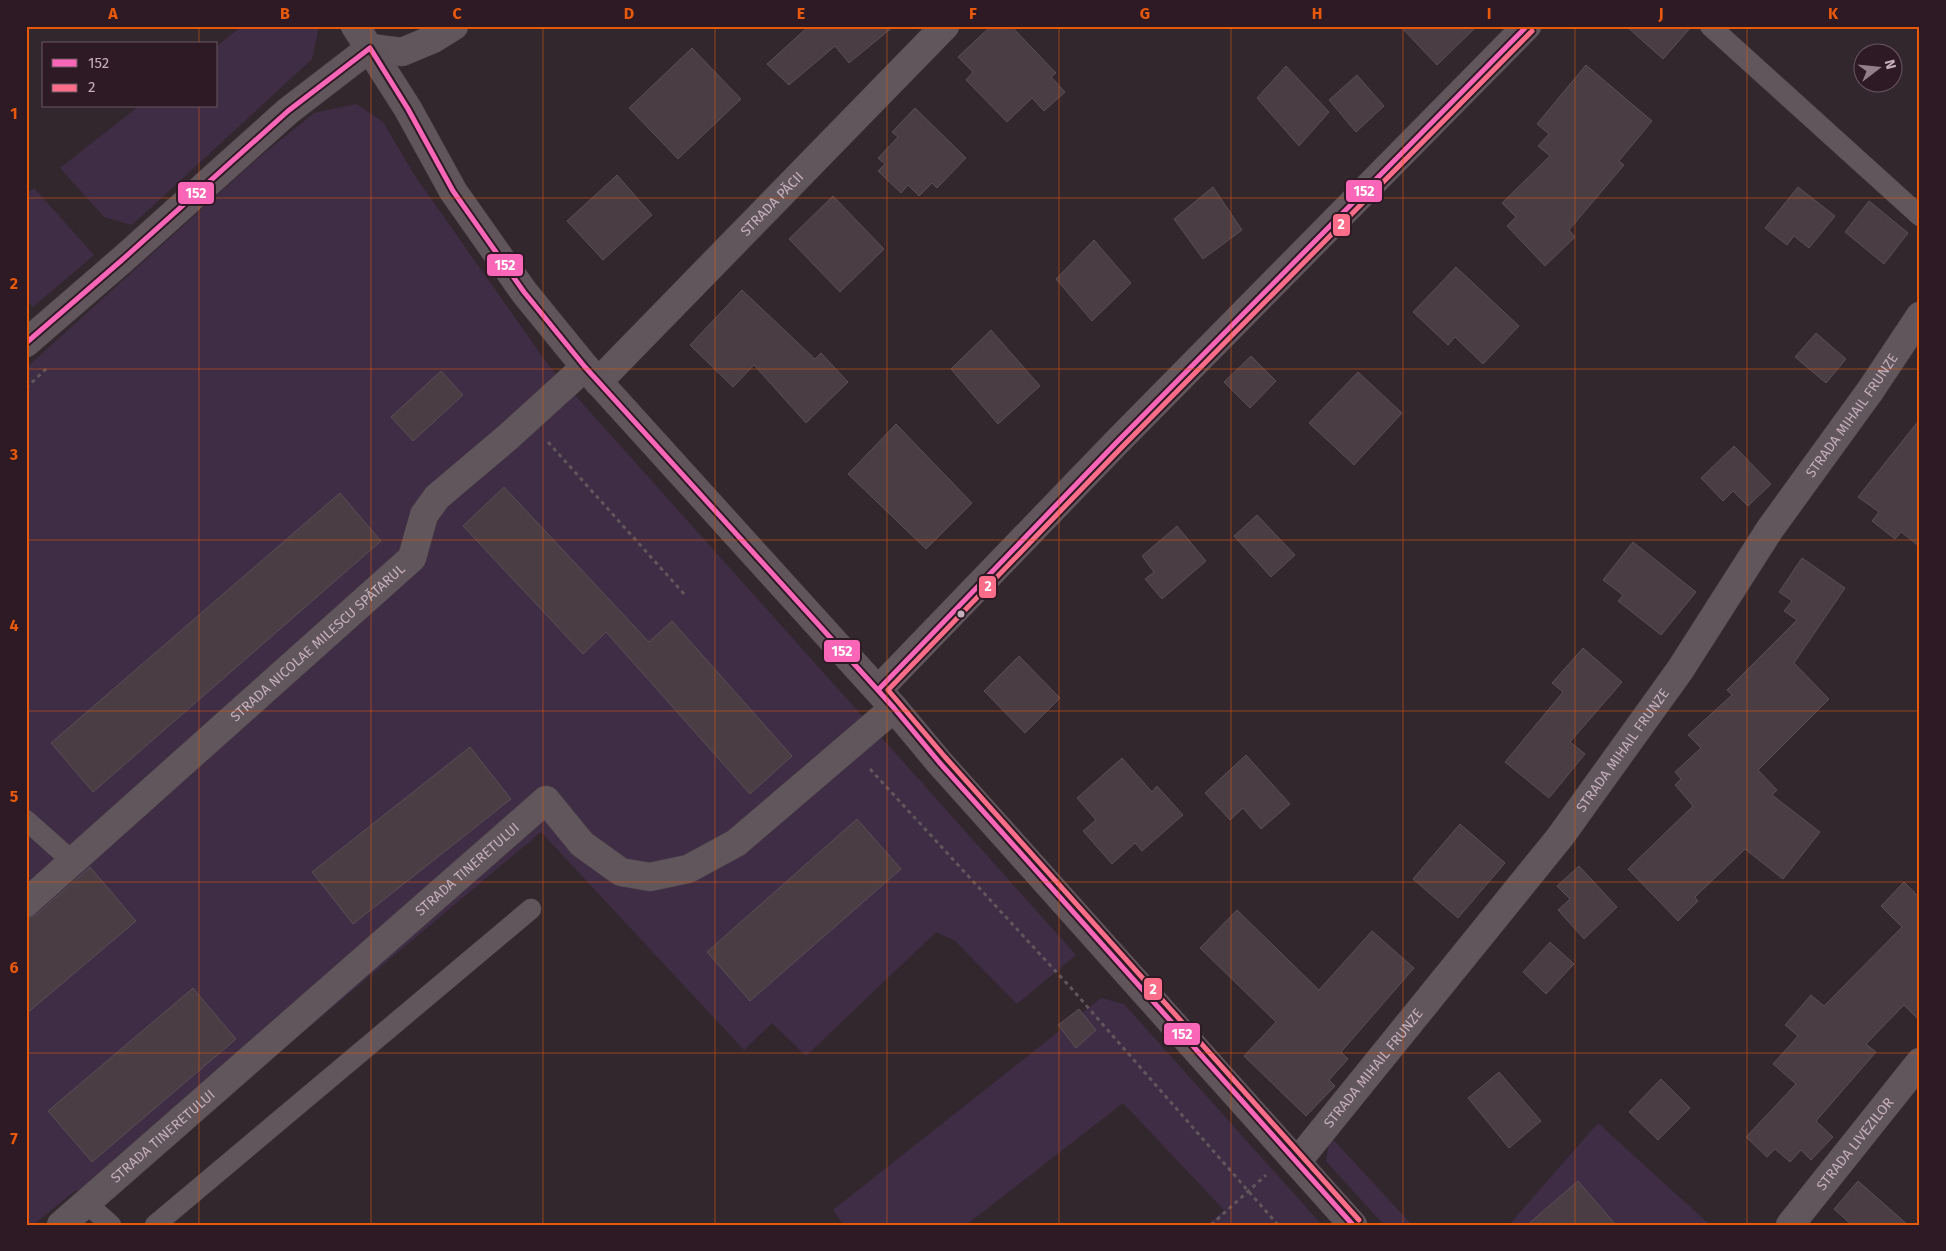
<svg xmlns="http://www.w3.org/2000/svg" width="1946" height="1251" font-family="'Fira Sans',sans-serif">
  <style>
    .green { fill: #3f2d45 }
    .building { fill: #4a3e44; stroke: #5b4e56 }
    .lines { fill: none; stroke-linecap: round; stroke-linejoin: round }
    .lane-casing { stroke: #4c4248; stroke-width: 21 }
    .street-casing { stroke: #4c4248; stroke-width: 29 }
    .secondary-casing { stroke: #4c4248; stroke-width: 29 }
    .path { stroke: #60565c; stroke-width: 3; stroke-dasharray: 4 4; stroke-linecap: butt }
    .lane { stroke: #61565c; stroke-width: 20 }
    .street { stroke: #61565c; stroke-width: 28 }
    .secondary { stroke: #60555a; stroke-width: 28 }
    .bus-1-casing { stroke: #2e1a25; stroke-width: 9 }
    .bus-2-casing { stroke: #2e1a25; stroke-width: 9 }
    .bus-1 { stroke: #fa66b7; stroke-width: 5 }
    .bus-2 { stroke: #fb6d88; stroke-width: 5 }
    .grid { fill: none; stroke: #e8590c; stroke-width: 1; stroke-opacity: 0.55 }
    .bus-dot { fill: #c5afbb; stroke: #2e1a25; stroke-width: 2 }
    .labels { text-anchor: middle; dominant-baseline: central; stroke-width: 4; stroke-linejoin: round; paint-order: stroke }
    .street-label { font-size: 14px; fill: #c5afbb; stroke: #2e1a25 }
    .line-badge { stroke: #2e1a25; stroke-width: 2 }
    .badge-label { font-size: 14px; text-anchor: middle; font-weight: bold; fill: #fff }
    .neatline { fill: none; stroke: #e8590c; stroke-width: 2 }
    .grid-label { font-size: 16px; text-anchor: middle; font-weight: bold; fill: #e8590c }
  </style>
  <rect width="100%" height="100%" fill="#33272e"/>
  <path class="green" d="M 242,26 L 319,26 L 312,59 L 132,225 L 104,217 L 60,168 L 139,106 L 216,106 L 216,47 Z
    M 356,104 L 383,122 L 415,176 L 549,366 L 1076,955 L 1017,1004 L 955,941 L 936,932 L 806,1056 L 772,1023 L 744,1050 L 541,832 L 126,1181 L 75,1191 L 33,1225 L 26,1225 L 26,368 L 257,159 L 314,113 Z
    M 34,188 L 94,255 L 33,307 L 26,299 L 26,194 Z
    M 1101,998 L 1124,1004 L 1322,1225 L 1208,1225 L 1224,1210 L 1123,1103 L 966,1225 L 844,1225 L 833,1210 Z
    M 1598,1123 L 1710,1225 L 1509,1225 Z
    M 1330,1136 L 1412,1225 L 1384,1225 L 1326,1161 Z"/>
  <path class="building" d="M 809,26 L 894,26 L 849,63 L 835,46 L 789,85 L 767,64 Z
    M 991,26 L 1011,26 L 1056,73 L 1051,77 L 1065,92 L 1044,111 L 1032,98 L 1007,122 L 966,80 L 973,72 L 958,57 Z
    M 1400,26 L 1477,26 L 1437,65 Z
    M 1626,26 L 1692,26 L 1663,59 Z
    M 692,48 L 741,99 L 678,159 L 629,108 Z
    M 1586,65 L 1652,121 L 1619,161 L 1624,165 L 1569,230 L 1575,237 L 1545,266 L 1507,226 L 1516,217 L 1502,203 L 1550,156 L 1538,146 L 1549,134 L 1537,124 Z
    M 1286,66 L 1329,112 L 1299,146 L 1257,98 Z
    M 1357,75 L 1384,106 L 1356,132 L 1329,100 Z
    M 915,108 L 966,158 L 937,188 L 932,183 L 919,196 L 908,185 L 901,193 L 878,171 L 885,164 L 878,158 L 898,137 L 892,132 Z
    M 617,175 L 652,215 L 603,260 L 567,221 Z
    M 1213,187 L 1242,230 L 1203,259 L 1174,219 Z
    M 1798,187 L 1835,216 L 1809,248 L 1794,236 L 1787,245 L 1765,228 Z
    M 833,196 L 884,249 L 840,292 L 789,239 Z
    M 1869,201 L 1908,233 L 1884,264 L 1845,232 Z
    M 1094,240 L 1131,283 L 1092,321 L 1056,279 Z
    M 1456,267 L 1519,326 L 1483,364 L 1455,337 L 1448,345 L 1413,312 Z
    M 742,290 L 815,359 L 821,353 L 848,382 L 806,423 L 754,365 L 733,387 L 690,345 Z
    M 991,330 L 1040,386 L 998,424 L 951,369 Z
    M 1816,333 L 1846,359 L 1826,383 L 1795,357 Z
    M 1251,356 L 1276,381 L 1250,408 L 1224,382 Z
    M 441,371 L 463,395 L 413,441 L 391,417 Z
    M 1358,372 L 1402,413 L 1354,465 L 1309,423 Z
    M 1920,419 L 1920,547 L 1901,532 L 1895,539 L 1872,521 L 1879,512 L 1858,497 Z
    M 896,424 L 972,503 L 926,549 L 848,474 Z
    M 1734,446 L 1771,484 L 1748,506 L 1733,491 L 1723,501 L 1701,478 Z
    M 504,487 L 649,642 L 672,621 L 792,756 L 750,794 L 606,632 L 583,654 L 463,526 Z
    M 340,493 L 381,541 L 93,792 L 51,743 Z
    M 1257,515 L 1295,555 L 1271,577 L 1234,536 Z
    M 1177,526 L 1206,561 L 1162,599 L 1145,579 L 1154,572 L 1142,556 Z
    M 1633,542 L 1696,592 L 1661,635 L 1618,601 L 1623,595 L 1603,580 Z
    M 1802,558 L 1845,588 L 1794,663 L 1829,699 L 1758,770 L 1777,790 L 1772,795 L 1820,832 L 1783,879 L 1745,849 L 1695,897 L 1698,901 L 1678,921 L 1628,869 L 1693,806 L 1675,785 L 1681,779 L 1675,772 L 1701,748 L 1688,735 L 1732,695 L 1727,690 L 1797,620 L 1784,611 L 1792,601 L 1779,592 Z
    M 1583,648 L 1622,682 L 1570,742 L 1585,754 L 1549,798 L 1505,762 L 1563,692 L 1552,683 Z
    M 1019,656 L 1060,698 L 1025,733 L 984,691 Z
    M 470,747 L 511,799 L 353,924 L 312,872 Z
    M 1246,755 L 1290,804 L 1261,829 L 1243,808 L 1230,820 L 1205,793 Z
    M 1122,758 L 1152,792 L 1157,786 L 1183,815 L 1142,851 L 1135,843 L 1112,864 L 1083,831 L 1096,820 L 1077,798 Z
    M 857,819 L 901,869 L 750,1001 L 707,952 Z
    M 1460,824 L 1505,863 L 1458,918 L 1413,879 Z
    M 1579,866 L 1617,907 L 1584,939 L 1558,910 L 1570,899 L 1557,886 Z
    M 90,867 L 136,921 L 26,1014 L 26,919 L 36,915 Z
    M 1904,882 L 1920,898 L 1920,1021 L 1904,1005 L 1866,1044 L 1876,1052 L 1816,1121 L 1833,1137 L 1811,1160 L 1801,1150 L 1790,1162 L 1775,1149 L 1767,1157 L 1746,1137 L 1796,1084 L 1773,1064 L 1798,1036 L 1785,1025 L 1811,995 L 1824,1006 L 1902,927 L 1881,906 Z
    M 1237,910 L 1319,990 L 1372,931 L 1414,968 L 1341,1052 L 1348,1059 L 1329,1080 L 1335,1086 L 1306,1116 L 1244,1056 L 1276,1022 L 1200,948 Z
    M 1550,942 L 1574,964 L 1546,994 L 1523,972 Z
    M 193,988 L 236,1039 L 92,1162 L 48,1111 Z
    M 1079,1009 L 1096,1030 L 1076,1048 L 1058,1025 Z
    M 1499,1072 L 1541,1121 L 1509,1148 L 1468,1098 Z
    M 1661,1079 L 1690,1108 L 1658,1140 L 1629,1112 Z
    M 1578,1181 L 1616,1225 L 1527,1225 Z
    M 1858,1181 L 1908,1225 L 1852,1225 L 1834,1209 Z"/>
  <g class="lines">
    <g class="lane-casing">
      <path id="lane" d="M 1710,26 L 1920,216
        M 26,820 L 72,861
        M 85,1202 L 111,1225
        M 155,1225 L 531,909"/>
    </g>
    <g class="street-casing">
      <g id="street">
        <path d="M 26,343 L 122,260 L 288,111 L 370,48 L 402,52 L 433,39 L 454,26"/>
        <path id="s1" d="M 598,382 L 945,26"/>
        <path d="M 878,690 L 1117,442 L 1527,26"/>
        <path id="s2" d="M 26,903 L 412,558 L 424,515 L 437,497 L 508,437 L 585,367"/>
        <path id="s3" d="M 1297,1162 L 1560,837 L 1680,670 L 1770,529 L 1870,391 L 1920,316"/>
        <path id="s4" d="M 61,1225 L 546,800 L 582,844 L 621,872 L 650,877 L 688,869 L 736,843 L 894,708"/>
        <path id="s5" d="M 1790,1225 L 1920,1062"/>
      </g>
    </g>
    <g class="secondary-casing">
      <path id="secondary" d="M 355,26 L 408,109 L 453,191 L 524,292 L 585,367 L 894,708 L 939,762 L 1353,1225"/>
    </g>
    <path class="path" d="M 26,388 L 46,369
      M 548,442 L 685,595
      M 870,769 L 1071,988 L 1278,1225
      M 1211,1225 L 1266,1175"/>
    <use href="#lane" class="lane"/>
    <use href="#street" class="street"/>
    <use href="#secondary" class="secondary"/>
    <g class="bus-1-casing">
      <path id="bus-1" d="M 370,48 L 408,109 L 453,191 L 524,292 L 585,367 L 894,708 L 939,762 L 1353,1225
        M 26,343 L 122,260 L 288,111 L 370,48
        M 878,690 L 1117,442 L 1527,26"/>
    </g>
    <g class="bus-2-casing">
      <path id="bus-2" d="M 1359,1220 L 945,757 L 888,690 L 1122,447 L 1532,31"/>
    </g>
    <use href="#bus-1" class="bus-1"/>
    <use href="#bus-2" class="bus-2"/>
  </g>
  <path class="grid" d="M 199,26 L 199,44M 371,26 L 371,1225M 543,26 L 543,1225M 715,26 L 715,1225M 887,26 L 887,1225M 1059,26 L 1059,1225M 1231,26 L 1231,1225M 1403,26 L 1403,1225M 1575,26 L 1575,1225M 1747,26 L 1747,1225M 199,106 L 199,1225M 26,198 L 1920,198M 26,369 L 1920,369M 26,540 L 1920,540M 26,711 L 1920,711M 26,882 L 1920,882M 26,1053 L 1920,1053"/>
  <circle class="bus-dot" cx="961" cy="614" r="4.5"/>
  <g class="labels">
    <g class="street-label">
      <text stroke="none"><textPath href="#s1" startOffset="249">STRADA PĂCII</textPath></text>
      <text stroke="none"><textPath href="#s3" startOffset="931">STRADA MIHAIL FRUNZE</textPath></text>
      <text stroke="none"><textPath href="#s2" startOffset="391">STRADA NICOLAE MILESCU SPĂTARUL</textPath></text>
      <text stroke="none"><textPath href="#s3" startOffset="525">STRADA MIHAIL FRUNZE</textPath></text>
      <text stroke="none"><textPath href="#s4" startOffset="540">STRADA TINERETULUI</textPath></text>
      <text stroke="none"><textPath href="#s3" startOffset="121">STRADA MIHAIL FRUNZE</textPath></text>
      <text stroke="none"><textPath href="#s4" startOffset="135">STRADA TINERETULUI</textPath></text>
      <text stroke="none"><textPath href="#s5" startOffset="104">STRADA LIVEZILOR</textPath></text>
    </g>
  </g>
  <g class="line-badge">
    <rect x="1345" y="179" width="38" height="24" rx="5" fill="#fa66b7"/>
    <rect x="177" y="181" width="38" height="24" rx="5" fill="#fa66b7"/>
    <rect x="1332" y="213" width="19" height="24" rx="5" fill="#fb6d88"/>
    <rect x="486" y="253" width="38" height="24" rx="5" fill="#fa66b7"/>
    <rect x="978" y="575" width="19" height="24" rx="5" fill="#fb6d88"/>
    <rect x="823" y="639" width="38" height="24" rx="5" fill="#fa66b7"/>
    <rect x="1143" y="977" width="20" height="24" rx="5" fill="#fb6d88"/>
    <rect x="1163" y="1022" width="38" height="24" rx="5" fill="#fa66b7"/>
  </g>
  <g class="badge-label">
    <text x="1364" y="196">152</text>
    <text x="196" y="198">152</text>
    <text x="1341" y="229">2</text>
    <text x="505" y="270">152</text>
    <text x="988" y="591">2</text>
    <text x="842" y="656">152</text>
    <text x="1153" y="994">2</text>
    <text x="1182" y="1039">152</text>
  </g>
  <rect width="1946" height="1251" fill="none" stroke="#2e1a25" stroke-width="55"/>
  <rect x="42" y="42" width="175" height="65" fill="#2e1a25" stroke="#6a5661"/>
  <rect x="52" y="59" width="25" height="8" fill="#fa66b7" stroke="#6a5661"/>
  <text x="88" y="68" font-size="15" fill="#c5afbb">152</text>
  <rect x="52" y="84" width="25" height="8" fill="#fb6d88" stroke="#6a5661"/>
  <text x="88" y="92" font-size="15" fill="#c5afbb">2</text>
  <g transform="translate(1878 68) rotate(74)"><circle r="24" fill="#2e1a25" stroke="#6a5661"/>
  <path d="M0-4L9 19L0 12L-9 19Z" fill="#927f8a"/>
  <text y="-8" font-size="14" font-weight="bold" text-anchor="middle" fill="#c5afbb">N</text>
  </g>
  <rect x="28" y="28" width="1890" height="1196" class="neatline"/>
  <g class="grid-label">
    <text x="113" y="19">A</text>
    <text x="285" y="19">B</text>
    <text x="457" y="19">C</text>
    <text x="629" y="19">D</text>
    <text x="801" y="19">E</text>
    <text x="973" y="19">F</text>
    <text x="1145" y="19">G</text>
    <text x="1317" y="19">H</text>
    <text x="1489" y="19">I</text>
    <text x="1661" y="19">J</text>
    <text x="1833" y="19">K</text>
    <text x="14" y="119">1</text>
    <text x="14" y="289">2</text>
    <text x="14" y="460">3</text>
    <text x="14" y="631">4</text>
    <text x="14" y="802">5</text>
    <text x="14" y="973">6</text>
    <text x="14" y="1144">7</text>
  </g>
</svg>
